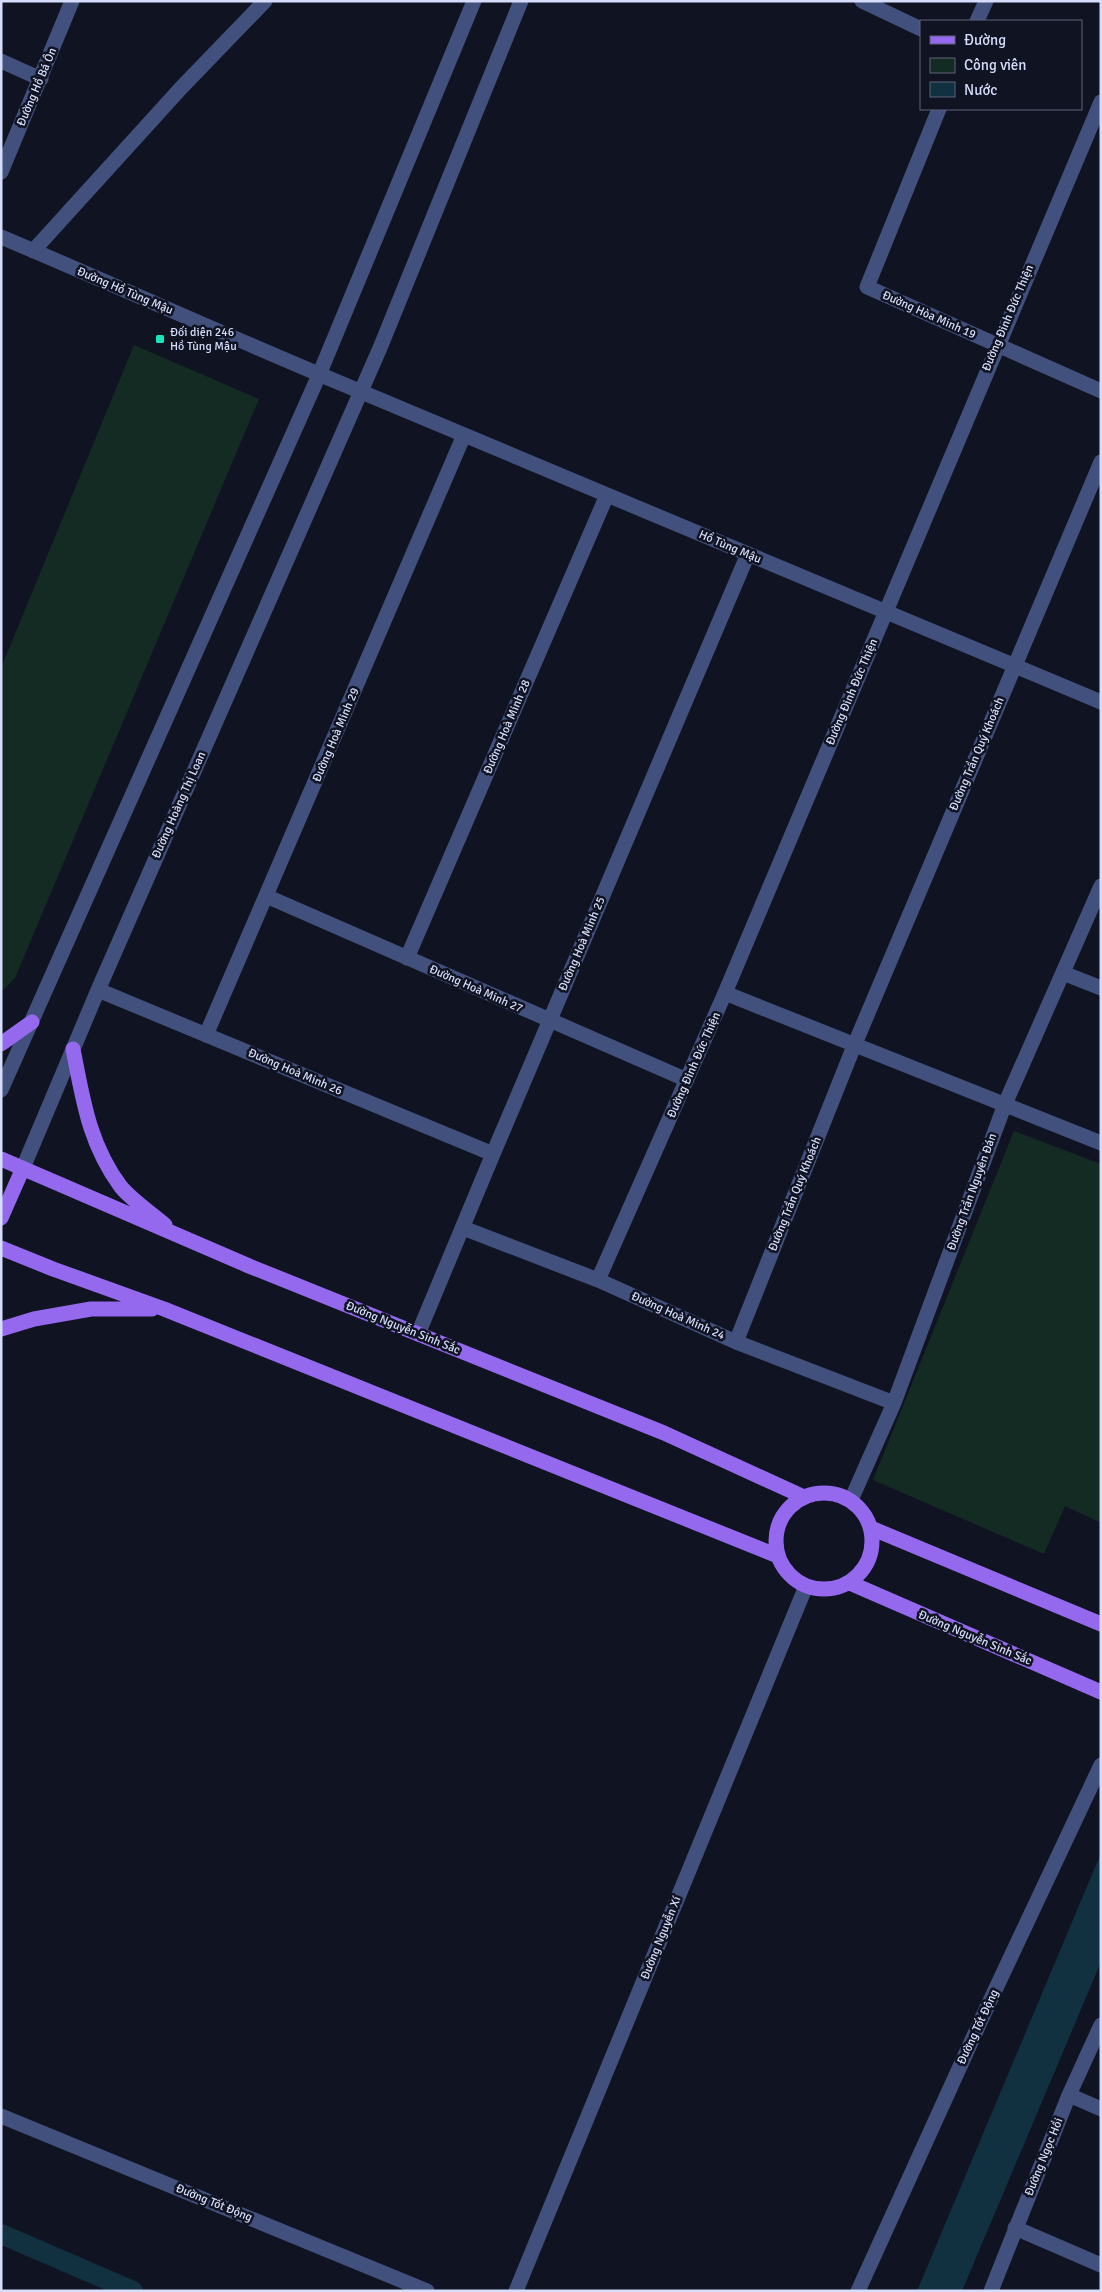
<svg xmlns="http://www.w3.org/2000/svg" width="1102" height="2292" font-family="Signika,sans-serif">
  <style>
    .green { fill: #142b23 }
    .water { fill: #113040 }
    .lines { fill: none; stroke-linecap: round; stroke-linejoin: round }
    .canal { stroke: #113040; stroke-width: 20 }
    .minor { stroke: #41507c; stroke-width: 15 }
    .major { stroke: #9469ee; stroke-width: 15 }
    .poi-dot { fill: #19e3bb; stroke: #101322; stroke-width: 2 }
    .labels { text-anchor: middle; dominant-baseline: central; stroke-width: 5; stroke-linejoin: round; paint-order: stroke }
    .street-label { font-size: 12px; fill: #d6ddfa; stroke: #101322 }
    .poi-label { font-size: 12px; fill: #d6ddfa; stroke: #101322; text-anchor: start }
  </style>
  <rect width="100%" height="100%" fill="#101322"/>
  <path class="green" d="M 134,345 L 259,399 L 15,978 L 1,992 L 1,668 Z
    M 1014,1131 L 1101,1164 L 1101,1523 L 1065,1506 L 1044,1554 L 873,1480 Z"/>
  <path class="water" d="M 1101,1853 L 1101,1962 L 962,2291 L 917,2291 Z"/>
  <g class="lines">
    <path class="canal" d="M 1,2234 L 133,2291"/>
    <path class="minor" d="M 862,1 L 921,29
      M 977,21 L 986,1
      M 1,61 L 41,79
      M 939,109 L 867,287 L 1101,391
      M 1,172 L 72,1
      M 1,237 C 108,282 214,330 321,375 C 580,486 840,595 1101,702
      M 33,251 L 181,88 L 265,1
      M 266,896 L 687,1080
      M 407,958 L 607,495
      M 1063,973 L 1101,988
      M 98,990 L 493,1154
      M 725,993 L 1101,1143
      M 206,1035 L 464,435
      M 1,1090 L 319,375 L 474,1
      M 23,1168 L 98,990 L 380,348 L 521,1
      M 463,1228 L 598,1280 L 736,1342 L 894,1403
      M 598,1280 L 725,993 L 1101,102
      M 418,1334 L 493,1154 L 748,554
      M 736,1342 L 854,1046 L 1101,462
      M 851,1500 L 894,1403 L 1005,1104 L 1101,886
      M 1069,2095 L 1101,2109
      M 1,2116 L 427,2291
      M 1015,2228 L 1101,2265
      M 516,2291 L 806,1586
      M 858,2291 L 982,2018 L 1101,1765
      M 991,2291 L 1069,2095 L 1101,2025"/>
    <path class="major" d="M 1,1044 L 32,1022
      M 73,1049 C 83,1100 89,1144 121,1187 C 133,1201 151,1213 165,1225
      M 1,1159 L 249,1266 L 664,1433 L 804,1497
      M 1,1218 L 23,1168
      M 1,1248 L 53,1269 L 164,1309 L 778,1556
      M 1,1329 L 34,1319 L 91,1309 L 152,1309
      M776 1541a48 48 0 1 1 96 0a48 48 0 1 1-96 0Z
      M 871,1528 L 1101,1624
      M 850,1583 L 1101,1692"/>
  </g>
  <rect class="poi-dot" x="155" y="334" width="10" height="10" rx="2.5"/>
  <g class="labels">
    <g class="street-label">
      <text transform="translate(37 87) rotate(-67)">Đường Hồ Bá Ôn</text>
      <text transform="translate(125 291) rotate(23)">Đường Hồ Tùng Mậu</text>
      <text transform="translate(929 315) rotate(24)">Đường Hòa Minh 19</text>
      <text transform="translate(1008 318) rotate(-67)">Đường Đinh Đức Thiện</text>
      <text transform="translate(730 547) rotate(23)">Hồ Tùng Mậu</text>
      <text transform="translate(852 692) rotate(-67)">Đường Đinh Đức Thiện</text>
      <text transform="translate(507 727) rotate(-67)">Đường Hoà Minh 28</text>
      <text transform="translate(336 735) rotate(-67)">Đường Hoà Minh 29</text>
      <text transform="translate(977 754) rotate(-67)">Đường Trần Quý Khoách</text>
      <text transform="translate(179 805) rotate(-66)">Đường Hoàng Thị Loan</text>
      <text transform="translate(582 944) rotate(-67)">Đường Hoà Minh 25</text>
      <text transform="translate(476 989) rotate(24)">Đường Hoà Minh 27</text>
      <text transform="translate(694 1065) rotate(-66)">Đường Đinh Đức Thiện</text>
      <text transform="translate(295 1072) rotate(23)">Đường Hoà Minh 26</text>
      <text transform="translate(972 1192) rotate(-70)">Đường Trần Nguyên Đán</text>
      <text transform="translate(795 1194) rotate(-68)">Đường Trần Quý Khoách</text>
      <text transform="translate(678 1316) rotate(24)">Đường Hoà Minh 24</text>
      <text transform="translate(403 1328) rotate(22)">Đường Nguyễn Sinh Sắc</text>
      <text transform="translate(975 1638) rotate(23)">Đường Nguyễn Sinh Sắc</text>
      <text transform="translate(661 1938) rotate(-68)">Đường Nguyễn Xí</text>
      <text transform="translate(978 2027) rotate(-65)">Đường Tốt Động</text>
      <text transform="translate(1044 2157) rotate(-68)">Đường Ngọc Hồi</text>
      <text transform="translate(214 2203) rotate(22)">Đường Tốt Động</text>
    </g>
    <g class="poi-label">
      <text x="170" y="332">Đối diện 246<tspan x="170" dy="14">Hồ Tùng Mậu</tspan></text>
    </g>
  </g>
  <rect width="1102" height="2292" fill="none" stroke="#d6ddfa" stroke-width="5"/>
  <rect x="920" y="20" width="162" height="90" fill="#101322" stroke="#5f6478"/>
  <rect x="930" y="36" width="25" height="8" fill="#9469ee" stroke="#5f6478"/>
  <text x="964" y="45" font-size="15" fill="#d6ddfa">Đường</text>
  <rect x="930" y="58" width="25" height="15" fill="#142b23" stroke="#5f6478"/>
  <text x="964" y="70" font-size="15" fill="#d6ddfa">Công viên</text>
  <rect x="930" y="82" width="25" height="15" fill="#113040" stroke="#5f6478"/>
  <text x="964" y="95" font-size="15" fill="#d6ddfa">Nước</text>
</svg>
